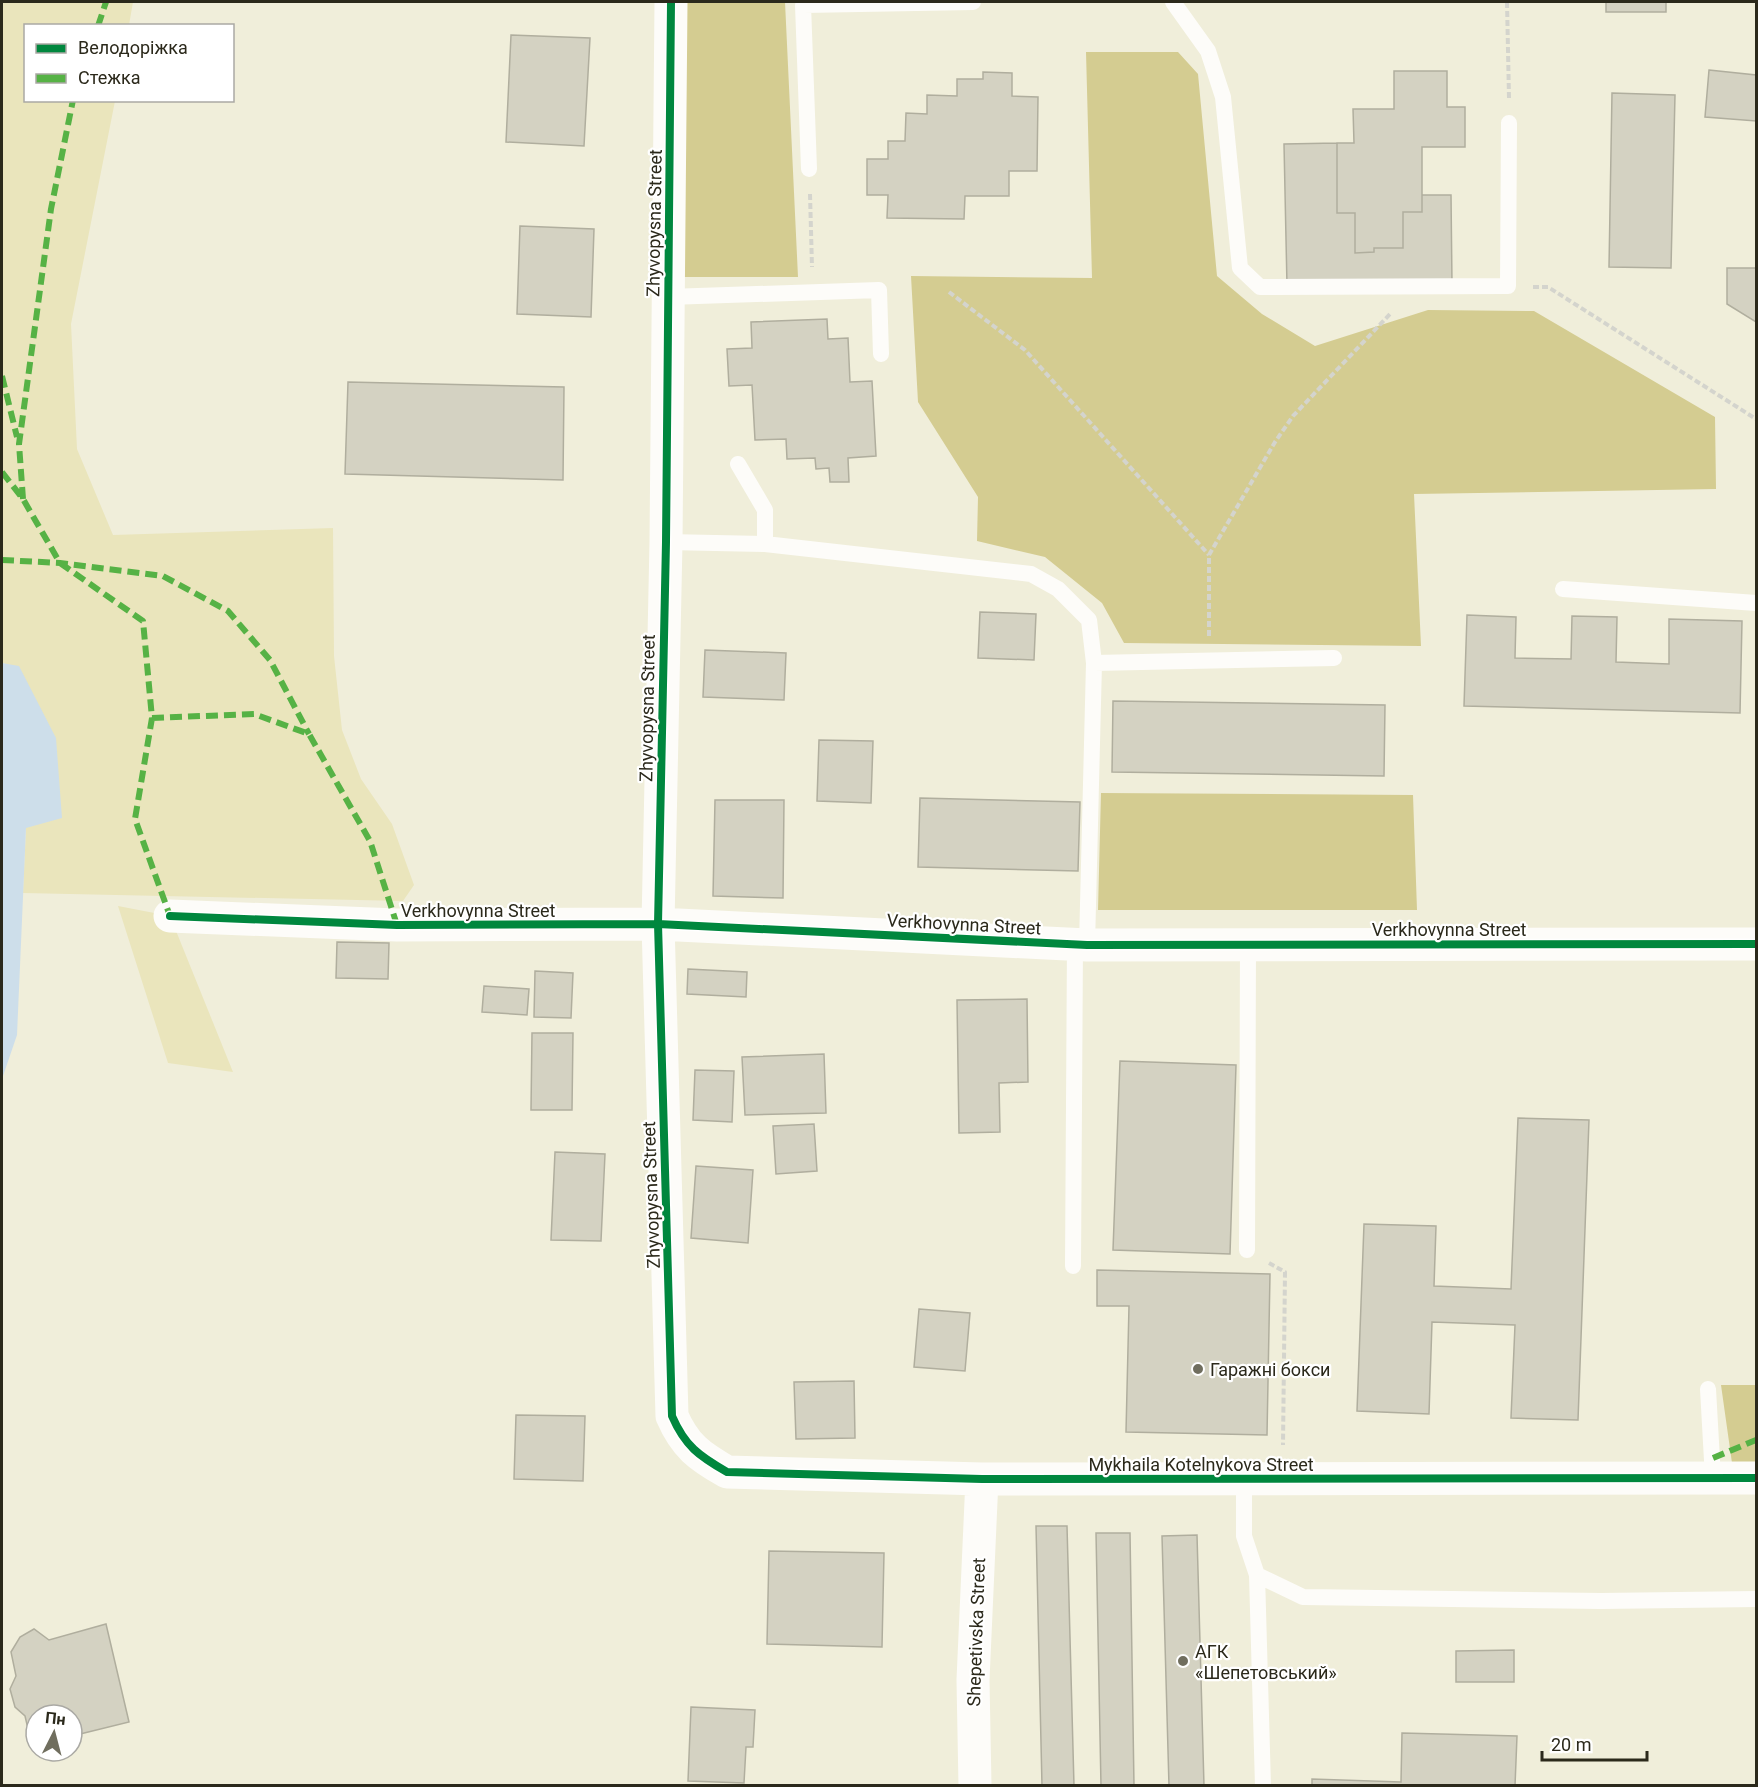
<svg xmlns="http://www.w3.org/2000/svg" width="1758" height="1787" font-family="Roboto,sans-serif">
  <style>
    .green { fill: #eae5bc }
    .forest { fill: #d4cc91 }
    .water { fill: #cddeea }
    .building { fill: #d4d2c2; stroke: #b0ae9e; stroke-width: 1.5 }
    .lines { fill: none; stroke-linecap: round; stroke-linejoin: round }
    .path { stroke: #d4d4cd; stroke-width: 4; stroke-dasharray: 6 3; stroke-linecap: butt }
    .service { stroke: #fdfcf9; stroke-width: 16 }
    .minor { stroke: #fdfcf9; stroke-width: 33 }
    .quiet { stroke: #56b245; stroke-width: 6; stroke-dasharray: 12 6; stroke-linecap: butt }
    .cycleway-casing { stroke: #fff; stroke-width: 11 }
    .cycleway { stroke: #00873e; stroke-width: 8 }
    .poi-dot { fill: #706e5e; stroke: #fff; stroke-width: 2 }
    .labels { text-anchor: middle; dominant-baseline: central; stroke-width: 4.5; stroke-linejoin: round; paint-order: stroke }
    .street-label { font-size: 18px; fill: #2b291b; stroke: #fff }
    .poi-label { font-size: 18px; fill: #2b291b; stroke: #fff; text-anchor: start }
  </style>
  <rect width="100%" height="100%" fill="#f0eeda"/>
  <path class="green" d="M 2,2 L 133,2 L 129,25 L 26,26 L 26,100 L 115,101 L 71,324 L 77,449 L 113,535 L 333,528 L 334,656 L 342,730 L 361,779 L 392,824 L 414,885 L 403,901 L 23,893 L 26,828 L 19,667 L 2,663 Z
    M 118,906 L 170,916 L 233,1072 L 168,1063 Z"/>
  <path class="forest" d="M 685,2 L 785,2 L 798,277 L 683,277 Z
    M 1086,52 L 1178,52 L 1198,74 L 1217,276 L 1262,314 L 1315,346 L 1428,310 L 1534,311 L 1715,417 L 1716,489 L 1414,494 L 1421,646 L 1124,643 L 1102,603 L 1045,557 L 977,541 L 978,497 L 918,402 L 911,276 L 1092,278 Z
    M 1101,793 L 1413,795 L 1417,910 L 1098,910 Z
    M 1721,1385 L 1756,1385 L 1756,1463 L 1732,1463 Z"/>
  <path class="water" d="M 2,663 L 19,666 L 56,738 L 62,818 L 26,828 L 17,1035 L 2,1079 Z"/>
  <path class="building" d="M 1606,2 L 1666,2 L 1666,12 L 1606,12 Z
    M 511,35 L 590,38 L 584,146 L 506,142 Z
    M 1709,70 L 1756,75 L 1756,121 L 1705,117 Z
    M 1394,71 L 1447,71 L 1447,107 L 1465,107 L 1465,147 L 1422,147 L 1422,212 L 1403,212 L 1403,248 L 1374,248 L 1374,252 L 1355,253 L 1355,213 L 1337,213 L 1337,143 L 1354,143 L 1353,109 L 1394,109 Z
    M 983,72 L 1012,73 L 1012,96 L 1038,97 L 1037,171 L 1009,171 L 1009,196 L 965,196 L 964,219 L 887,218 L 888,195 L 867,195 L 867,159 L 888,159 L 888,141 L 905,141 L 906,113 L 927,114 L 927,95 L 957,96 L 957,79 L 983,79 Z
    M 1612,93 L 1675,95 L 1671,268 L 1609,267 Z
    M 1337,143 L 1337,213 L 1355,213 L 1355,253 L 1374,252 L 1374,248 L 1403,248 L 1403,212 L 1422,212 L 1422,195 L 1451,195 L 1452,284 L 1287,286 L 1284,144 Z
    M 520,226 L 594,229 L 591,317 L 517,314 Z
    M 1727,268 L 1756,268 L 1756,322 L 1727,304 Z
    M 827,319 L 828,339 L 848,338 L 850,382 L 872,381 L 876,456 L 848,458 L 849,482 L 830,482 L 829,468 L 816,469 L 815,458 L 787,459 L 786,439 L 755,440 L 752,385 L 729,386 L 727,349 L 752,348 L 751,322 Z
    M 348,382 L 564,387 L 563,480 L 345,474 Z
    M 980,612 L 1036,614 L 1034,660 L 978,658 Z
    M 1467,615 L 1516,617 L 1515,658 L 1571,659 L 1572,616 L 1617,617 L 1616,662 L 1669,664 L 1669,619 L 1742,621 L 1740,713 L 1464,706 Z
    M 705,650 L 786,653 L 784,700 L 703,697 Z
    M 1113,701 L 1385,705 L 1384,776 L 1112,772 Z
    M 819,740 L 873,741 L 871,803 L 817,801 Z
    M 920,798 L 1080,802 L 1078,871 L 918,867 Z
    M 715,800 L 784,800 L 783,898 L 713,896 Z
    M 337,942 L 389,943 L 388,979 L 336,978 Z
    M 688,969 L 747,972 L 746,997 L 687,994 Z
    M 535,971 L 573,973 L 571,1018 L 534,1017 Z
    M 484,986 L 529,989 L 527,1015 L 482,1012 Z
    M 1027,999 L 1028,1082 L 999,1083 L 1000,1132 L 959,1133 L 957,1000 Z
    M 532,1033 L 573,1033 L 572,1110 L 531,1110 Z
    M 824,1054 L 826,1113 L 745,1115 L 742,1057 Z
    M 1120,1061 L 1236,1065 L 1230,1254 L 1113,1250 Z
    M 695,1070 L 734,1071 L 732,1122 L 693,1120 Z
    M 1518,1118 L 1589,1120 L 1578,1420 L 1511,1418 L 1515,1325 L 1432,1322 L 1429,1414 L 1357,1411 L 1364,1224 L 1436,1226 L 1434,1286 L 1511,1289 Z
    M 814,1124 L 817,1171 L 776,1174 L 773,1126 Z
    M 555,1152 L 605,1154 L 601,1241 L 551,1240 Z
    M 696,1166 L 753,1170 L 748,1243 L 691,1238 Z
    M 1097,1270 L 1270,1274 L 1267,1435 L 1126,1432 L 1129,1306 L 1097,1306 Z
    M 919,1309 L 970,1313 L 965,1371 L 914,1367 Z
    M 854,1381 L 855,1438 L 796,1439 L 794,1382 Z
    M 516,1415 L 585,1416 L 583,1481 L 514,1479 Z
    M 1036,1526 L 1067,1526 L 1074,1786 L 1042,1786 Z
    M 1096,1533 L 1130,1533 L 1134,1786 L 1101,1786 Z
    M 1197,1535 L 1204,1786 L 1169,1786 L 1162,1536 Z
    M 769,1551 L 884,1553 L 882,1647 L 767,1644 Z
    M 106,1624 L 129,1722 L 72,1736 L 72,1715 L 36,1715 L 36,1745 L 32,1746 L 25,1716 L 15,1707 L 10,1689 L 16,1676 L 11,1652 L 20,1637 L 34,1629 L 49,1640 Z
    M 1514,1650 L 1514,1682 L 1456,1682 L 1456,1651 Z
    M 691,1707 L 755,1710 L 753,1747 L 746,1747 L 744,1783 L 688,1781 Z
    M 1402,1733 L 1517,1736 L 1515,1786 L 1312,1786 L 1312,1779 L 1401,1782 Z"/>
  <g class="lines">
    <path class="path" d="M 1507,2 L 1509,98
      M 810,194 L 812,267
      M 1533,287 L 1548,287 L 1756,419
      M 949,292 L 1025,350 L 1209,555
      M 1209,636 L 1209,555 L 1275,442 L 1293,416 L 1391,313
      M 1269,1263 L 1285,1272 L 1283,1445"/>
    <path class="service" d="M 1173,2 L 1208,51 L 1223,97 L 1240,268 L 1260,287 L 1508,286 L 1509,123
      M 809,169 L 803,5 L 973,2
      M 668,297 L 879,290 L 881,354
      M 666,542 L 765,544 L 765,510 L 738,464
      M 765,544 L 1031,574 L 1058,589 L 1089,620 L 1094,663 L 1087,945
      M 1563,589 L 1756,603
      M 1094,663 L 1334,658
      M 1247,1250 L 1248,945
      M 1073,1266 L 1075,944
      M 1708,1389 L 1713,1478
      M 1244,1479 L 1244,1536 L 1257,1575 L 1303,1597 L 1601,1601 L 1756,1599
      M 1257,1575 L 1263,1786"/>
    <path class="minor" d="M 671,2 L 666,542 L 658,924 L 672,1416 C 685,1446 699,1456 727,1472 L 982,1479 L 1756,1478
      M 170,916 L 397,925 L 658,924 L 1087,945 L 1756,944
      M 975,1786 L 973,1680 L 982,1479"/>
    <path class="quiet" d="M 98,26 L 106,2
      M 2,376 L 17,437
      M 2,472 L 23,499 L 60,563 L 143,621 L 152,718 L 135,819 L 170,916
      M 23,499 L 19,444 L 51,209 L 73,100
      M 2,560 L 60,563 L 163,576 L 228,611 L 270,660 L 309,734
      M 152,718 L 254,714 L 309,734 L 370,841 L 397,925
      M 1713,1458 L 1756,1440"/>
    <g class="cycleway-casing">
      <path id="cycleway" d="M 671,2 L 666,542 L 658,924 L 672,1416 C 685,1446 699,1456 727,1472 L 982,1479 L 1756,1478
        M 170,916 L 397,925 L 658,924 L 1087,945 L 1756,944"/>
    </g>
    <use href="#cycleway" class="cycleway"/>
  </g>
  <g class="poi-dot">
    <circle cx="1198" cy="1369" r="6"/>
    <circle cx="1183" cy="1661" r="6"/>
  </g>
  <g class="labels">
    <g class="street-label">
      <text transform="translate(654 223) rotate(-89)">Zhyvopysna Street</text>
      <text transform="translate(647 708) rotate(-89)">Zhyvopysna Street</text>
      <text x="478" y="910">Verkhovynna Street</text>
      <text transform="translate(964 924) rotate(3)">Verkhovynna Street</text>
      <text x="1449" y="929">Verkhovynna Street</text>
      <text transform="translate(651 1195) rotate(-92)">Zhyvopysna Street</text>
      <text x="1201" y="1464">Mykhaila Kotelnykova Street</text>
      <text transform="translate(976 1632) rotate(-88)">Shepetivska Street</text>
    </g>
    <g class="poi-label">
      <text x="1210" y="1369">Гаражні бокси</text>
      <text x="1195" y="1651">АГК<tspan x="1195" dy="21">«Шепетовський»</tspan></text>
    </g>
  </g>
  <rect width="1758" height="1787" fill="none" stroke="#2b291b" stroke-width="6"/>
  <rect x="24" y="24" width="210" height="78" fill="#ffffff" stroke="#aaa9a4" stroke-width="1.5"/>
  <rect x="36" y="44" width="30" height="9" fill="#00873e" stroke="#aaa9a4" stroke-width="1.5"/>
  <text x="78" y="54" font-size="18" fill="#2b291b">Велодоріжка</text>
  <rect x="36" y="74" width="30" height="9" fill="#56b245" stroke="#aaa9a4" stroke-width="1.5"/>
  <text x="78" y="84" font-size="18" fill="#2b291b">Стежка</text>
  <g transform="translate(54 1733) rotate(6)"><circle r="28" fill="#ffffff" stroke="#aaa9a4" stroke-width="1.5"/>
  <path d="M0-4.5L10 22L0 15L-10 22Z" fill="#706e5e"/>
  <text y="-9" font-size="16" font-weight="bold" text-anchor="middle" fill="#2b291b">Пн</text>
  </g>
  <path d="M1542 1751v9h105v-9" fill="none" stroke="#2b291b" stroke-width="3"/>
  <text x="1551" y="1751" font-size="18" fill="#2b291b" stroke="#ffffff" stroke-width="4.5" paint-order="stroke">20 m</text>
</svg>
